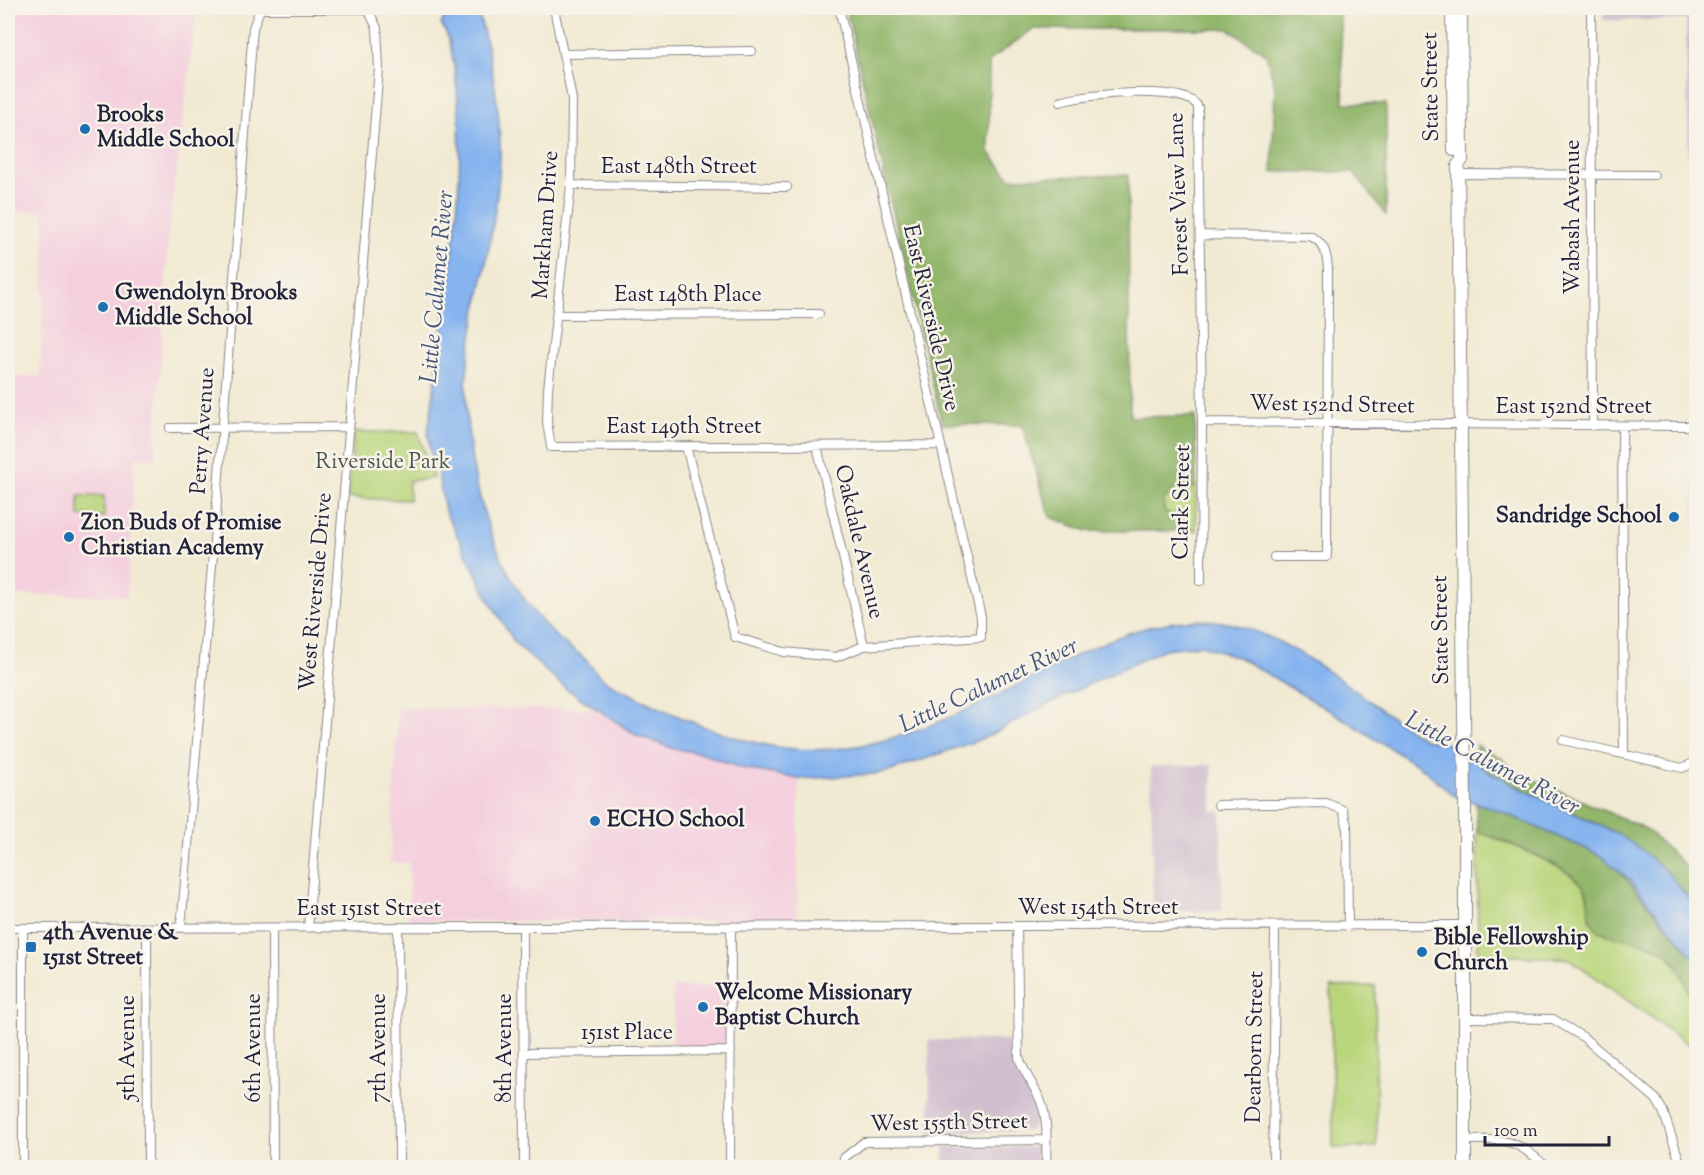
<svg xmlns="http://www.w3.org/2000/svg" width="1704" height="1175" font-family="'Sorts Mill Goudy',serif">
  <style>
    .built { fill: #f4cfde }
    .industrial { fill: #d0bdce }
    .green { fill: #b9d57b; stroke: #6e7c5b; stroke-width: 1.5 }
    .forest { fill: #92b66b; stroke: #5a6c53; stroke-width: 1.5 }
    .water { fill: #85b4ef; stroke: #546b95; stroke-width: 1.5 }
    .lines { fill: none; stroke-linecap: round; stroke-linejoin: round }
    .minor-casing { stroke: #8a8687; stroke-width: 10 }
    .secondary-casing { stroke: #8a8687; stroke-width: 14 }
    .minor { stroke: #fff; stroke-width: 8 }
    .secondary { stroke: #fff; stroke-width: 12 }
    .poi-dot { fill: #1f6fb2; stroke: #f7f3e8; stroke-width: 2 }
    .labels { text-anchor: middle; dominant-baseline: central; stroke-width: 5; stroke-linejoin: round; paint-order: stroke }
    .street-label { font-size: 22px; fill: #22223b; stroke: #f7f3e8 }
    .poi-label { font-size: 22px; font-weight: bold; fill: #22223b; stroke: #f7f3e8; text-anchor: start }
    .park-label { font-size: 22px; fill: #4f584e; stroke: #f7f3e8 }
    .water-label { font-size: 24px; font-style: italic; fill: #45557a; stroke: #f7f3e8 }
  </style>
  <rect width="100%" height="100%" fill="#f7f3e8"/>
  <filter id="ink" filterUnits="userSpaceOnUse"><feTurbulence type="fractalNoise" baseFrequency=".0167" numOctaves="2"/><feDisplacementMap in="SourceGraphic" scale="12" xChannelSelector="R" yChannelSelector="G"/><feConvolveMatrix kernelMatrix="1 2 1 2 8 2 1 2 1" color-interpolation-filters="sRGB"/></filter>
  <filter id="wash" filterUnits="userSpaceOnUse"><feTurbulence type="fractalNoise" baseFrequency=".008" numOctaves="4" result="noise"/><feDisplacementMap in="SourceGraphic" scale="24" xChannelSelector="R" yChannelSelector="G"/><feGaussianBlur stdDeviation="1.35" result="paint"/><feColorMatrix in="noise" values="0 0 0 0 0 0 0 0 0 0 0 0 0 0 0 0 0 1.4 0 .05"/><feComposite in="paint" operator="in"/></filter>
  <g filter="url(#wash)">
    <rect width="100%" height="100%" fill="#f1ead3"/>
    <path class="built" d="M 8,8 L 197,8 L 168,237 L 155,458 L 135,457 L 127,596 L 8,595 L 8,377 L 40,376 L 45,238 L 43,212 L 8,212 Z
      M 398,708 L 594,709 L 638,736 L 658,744 L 701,753 L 742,768 L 799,779 L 797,921 L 409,921 L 409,863 L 390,863 Z
      M 725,986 L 726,1043 L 721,1048 L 673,1048 L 673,987 Z"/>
    <path class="industrial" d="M 1603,8 L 1696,8 L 1696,578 L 1686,20 L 1603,20 Z
      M 1212,765 L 1212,811 L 1221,811 L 1222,911 L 1153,911 L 1151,766 Z
      M 929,1040 L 1008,1040 L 1008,1049 L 1016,1074 L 1031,1096 L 1038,1118 L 1030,1131 L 930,1132 Z
      M 944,1147 L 1037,1147 L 1037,1167 L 944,1167 Z"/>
    <path class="green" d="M 354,432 L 418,432 L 433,478 L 409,481 L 409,500 L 348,498 Z
      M 1196,487 L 1196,531 L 1192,531 L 1188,522 L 1164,511 L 1163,501 L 1172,490 Z
      M 79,496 L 104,496 L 104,517 L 79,516 Z
      M 1477,831 C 1498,839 1577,870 1585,889 C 1589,898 1589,911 1591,921 L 1666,952 L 1678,967 L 1696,1008 L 1696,1050 L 1570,959 L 1478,954 Z
      M 1375,986 L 1377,1147 L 1333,1148 L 1331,987 Z"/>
    <path class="forest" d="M 846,8 L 1339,8 L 1344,103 L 1386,104 L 1386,215 L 1353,172 L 1272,172 L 1275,87 L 1266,54 L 1228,29 L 1033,29 L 989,61 L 989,152 L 1010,178 L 1128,175 L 1130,417 L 1195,416 L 1196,487 L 1172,490 L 1163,501 L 1164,511 L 1188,522 L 1192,531 L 1087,531 L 1050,517 L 1022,425 L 942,424 Z
      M 1476,745 L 1502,758 L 1516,772 L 1646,829 L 1696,876 L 1696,908 L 1669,874 L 1618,834 L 1495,776 L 1476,763 Z
      M 1476,803 L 1500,811 L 1598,854 L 1615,866 L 1696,960 L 1696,1008 C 1686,991 1683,965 1666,952 C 1647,938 1619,943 1600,931 C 1583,921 1593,898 1583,886 C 1565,864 1504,841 1477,831 Z"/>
    <path class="water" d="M 439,8 L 477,8 C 491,56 501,109 500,160 C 497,228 477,295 468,363 C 463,400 469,454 478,490 C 492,551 526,620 579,654 C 588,660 594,672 603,679 C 614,687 628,692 640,699 C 687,721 742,745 794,749 C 890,757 977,705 1059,664 C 1108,639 1159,616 1214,621 C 1287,628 1362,700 1421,737 C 1431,743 1444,741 1454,746 C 1472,755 1484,774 1504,778 L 1507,782 L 1618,834 L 1642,850 L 1669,874 L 1696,908 L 1696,960 L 1629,879 L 1598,854 L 1500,811 L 1453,795 L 1425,770 L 1334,713 L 1240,658 L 1201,645 L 1165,649 L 1070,693 L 984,738 L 891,771 L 874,774 L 799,779 L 742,768 L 701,753 L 675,749 L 638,736 L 565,688 L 515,643 L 489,600 L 445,511 L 437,469 L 430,450 L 428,432 C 434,395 438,356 444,319 C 456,236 466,156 455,72 C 452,57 451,37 441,24 L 444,19 Z"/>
  </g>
  <g filter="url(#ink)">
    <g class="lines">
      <g class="minor-casing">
        <path id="minor" d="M 554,8 L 572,99 L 571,185 L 548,389 L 547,422 L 551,447 L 941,445
          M 1591,8 L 1593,426
          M 565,54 L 752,51
          M 1060,102 C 1083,94 1188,84 1198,107 L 1202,422 L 1201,581
          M 1458,174 L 1654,175
          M 571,185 L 787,187
          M 1200,235 L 1310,236 C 1325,243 1327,254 1328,270 L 1327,557 L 1274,557
          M 558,315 L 819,314
          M 1202,422 L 1687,426
          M 1622,426 L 1624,754
          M 170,428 L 349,427
          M 686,446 L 735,637 L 784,652 L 836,657 L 864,646 L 981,637 L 981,617 L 839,8
          M 817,446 L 864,646
          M 1563,740 L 1682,768 L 1696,762
          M 1218,805 L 1326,803 L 1343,810 L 1347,825 L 1348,927
          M 1017,927 L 1019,1057 C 1024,1074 1035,1086 1041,1102 C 1049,1122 1046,1147 1046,1168
          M 8,928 L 1465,925
          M 147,928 L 148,1168
          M 181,928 L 213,554 L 253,28 L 260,9 L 368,9 L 377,28 L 379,68 L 308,928
          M 272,928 L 273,1168
          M 398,928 L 399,1168
          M 523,928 L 524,1168
          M 1466,1018 L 1553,1019 L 1583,1037 L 1656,1099 L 1663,1111 L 1682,1168
          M 524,1053 L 731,1051
          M 1465,1140 C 1508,1139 1516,1139 1548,1168
          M 23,1168 L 23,928
          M 730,1168 L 731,928
          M 842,1168 L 844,1158 L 864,1142 L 1046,1140
          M 1273,1168 L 1275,927"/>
      </g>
      <g class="secondary-casing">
        <path id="secondary" d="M 1452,8 L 1454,150
          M 1461,8 L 1462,160 L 1458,165 L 1465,805 L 1465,1168"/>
      </g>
      <use href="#minor" class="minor"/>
      <use href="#secondary" class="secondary"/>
    </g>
  </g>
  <g class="poi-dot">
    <circle cx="85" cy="129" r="6"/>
    <circle cx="103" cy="307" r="6"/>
    <circle cx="1674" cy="517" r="6"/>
    <circle cx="69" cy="537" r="6"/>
    <circle cx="595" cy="821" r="6"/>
    <rect x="25" y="941" width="12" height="12" rx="3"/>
    <circle cx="1422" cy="952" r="6"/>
    <circle cx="703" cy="1007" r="6"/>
  </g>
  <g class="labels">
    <g class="street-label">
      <text transform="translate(1432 87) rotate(-91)">State Street</text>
      <text x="679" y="168">East 148th Street</text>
      <text transform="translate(1180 194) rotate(-92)">Forest View Lane</text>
      <text transform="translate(1574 217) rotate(-90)">Wabash Avenue</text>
      <text transform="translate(547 225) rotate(-86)">Markham Drive</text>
      <text x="688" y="296">East 148th Place</text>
      <text transform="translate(930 318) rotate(77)">East Riverside Drive</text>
      <text transform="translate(1332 406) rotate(1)">West 152nd Street</text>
      <text x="1574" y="408">East 152nd Street</text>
      <text x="684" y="428">East 149th Street</text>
      <text transform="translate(204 431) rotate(-86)">Perry Avenue</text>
      <text transform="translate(1183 502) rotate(-89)">Clark Street</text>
      <text transform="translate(858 542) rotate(77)">Oakdale Avenue</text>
      <text transform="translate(317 592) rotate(-85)">West Riverside Drive</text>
      <text transform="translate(1442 630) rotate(-91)">State Street</text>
      <text x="1098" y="909">West 154th Street</text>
      <text x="369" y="910">East 151st Street</text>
      <text x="627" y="1034">151st Place</text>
      <text transform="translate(1256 1047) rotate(-89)">Dearborn Street</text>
      <text transform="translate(129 1048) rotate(-90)">5th Avenue</text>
      <text transform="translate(255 1048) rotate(-90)">6th Avenue</text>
      <text transform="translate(380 1048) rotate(-90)">7th Avenue</text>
      <text transform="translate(506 1048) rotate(-90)">8th Avenue</text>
      <text transform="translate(949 1124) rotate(-1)">West 155th Street</text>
    </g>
    <g class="poi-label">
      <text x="97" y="116">Brooks<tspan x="97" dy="25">Middle School</tspan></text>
      <text x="115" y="294">Gwendolyn Brooks<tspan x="115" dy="25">Middle School</tspan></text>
      <text x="1662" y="517" text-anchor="end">Sandridge School</text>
      <text x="81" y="524">Zion Buds of Promise<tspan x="81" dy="25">Christian Academy</tspan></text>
      <text x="607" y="821">ECHO School</text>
      <text x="43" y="934">4th Avenue &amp;<tspan x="43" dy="25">151st Street</tspan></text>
      <text x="1434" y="939">Bible Fellowship<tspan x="1434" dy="25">Church</tspan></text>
      <text x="715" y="994">Welcome Missionary<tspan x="715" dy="25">Baptist Church</tspan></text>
    </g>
    <g class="park-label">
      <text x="383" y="463">Riverside Park</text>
    </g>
    <g class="water-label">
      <text transform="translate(438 287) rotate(-85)">Little Calumet River</text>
      <text transform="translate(989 686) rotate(-25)">Little Calumet River</text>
      <text transform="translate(1492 764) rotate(28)">Little Calumet River</text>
    </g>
  </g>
  <rect width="1704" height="1175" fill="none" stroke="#f7f3e8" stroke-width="30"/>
  <path d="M1485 1136v9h124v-9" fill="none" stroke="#22223b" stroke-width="3"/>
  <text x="1494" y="1136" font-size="18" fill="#22223b" stroke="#f7f3e8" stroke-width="4.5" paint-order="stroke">100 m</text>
</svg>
